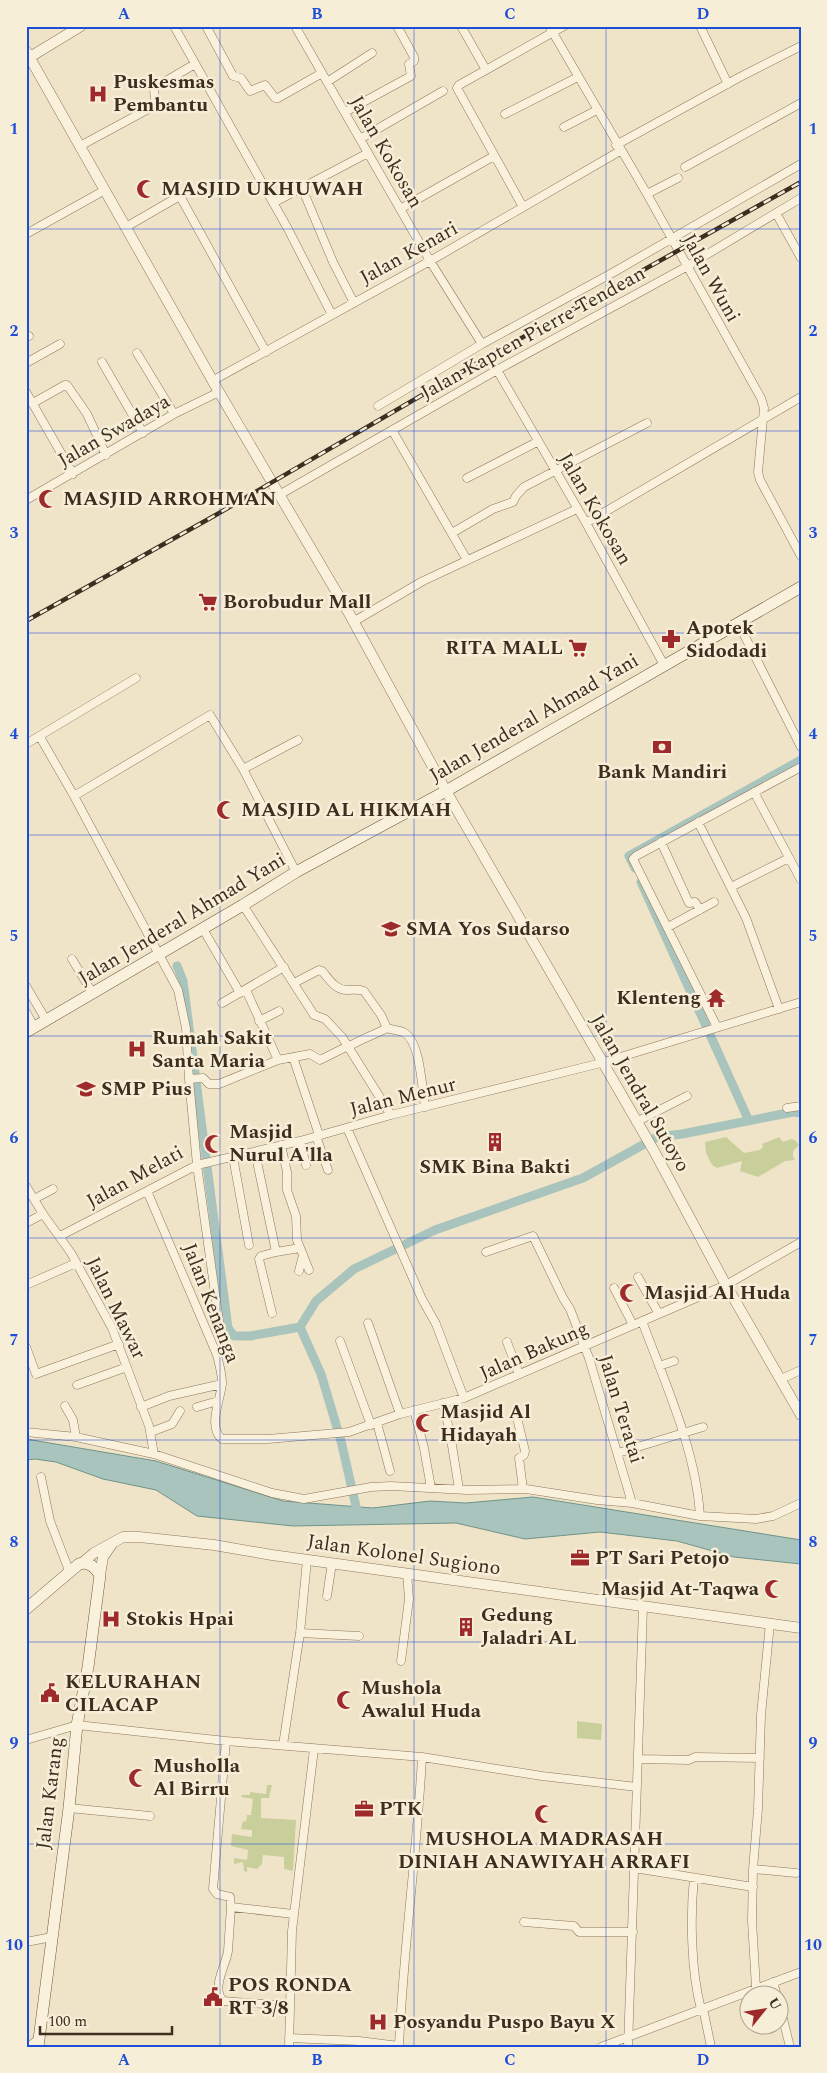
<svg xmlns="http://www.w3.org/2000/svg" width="827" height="2073" font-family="Spectral,serif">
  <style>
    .green { fill: #c9cf9b }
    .water { fill: #a9c4bc; stroke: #6f938a }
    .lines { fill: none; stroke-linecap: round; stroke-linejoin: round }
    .canal { stroke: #a9c4bc; stroke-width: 9 }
    .minor-casing { stroke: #8d765c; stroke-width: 9 }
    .tertiary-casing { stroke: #8d765c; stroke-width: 11 }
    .secondary-casing { stroke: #6f573f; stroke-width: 12 }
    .minor { stroke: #faf1dc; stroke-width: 8 }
    .tertiary { stroke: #faf1dc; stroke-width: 10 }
    .secondary { stroke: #faf1dc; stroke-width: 11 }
    .rail-casing { stroke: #3d2e20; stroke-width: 4.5 }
    .rail { stroke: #f7eed8; stroke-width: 2.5; stroke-dasharray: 8; stroke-linecap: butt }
    .grid { fill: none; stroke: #1d4ed8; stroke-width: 1; stroke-opacity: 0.55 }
    .labels { text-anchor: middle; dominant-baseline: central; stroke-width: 5; stroke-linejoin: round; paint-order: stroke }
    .poi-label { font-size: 20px; font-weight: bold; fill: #3d2e20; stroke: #f7eed8; text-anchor: start }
    .street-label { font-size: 20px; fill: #3d2e20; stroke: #f7eed8 }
    .neatline { fill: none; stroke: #1d4ed8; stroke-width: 2 }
    .grid-label { font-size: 16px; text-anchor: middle; font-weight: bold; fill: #1d4ed8 }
  </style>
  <rect width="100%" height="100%" fill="#f0e4c8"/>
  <path class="green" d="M 726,1137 L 744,1153 L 760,1150 L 763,1147 L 762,1144 L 779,1137 L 783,1142 L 791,1139 L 795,1140 L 799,1145 L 793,1151 L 793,1157 L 795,1160 L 785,1161 L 758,1177 L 740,1171 L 742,1161 L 717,1168 L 712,1165 L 706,1153 L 705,1142 Z
    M 577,1721 L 602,1724 L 601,1740 L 577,1738 Z
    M 267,1785 L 272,1785 L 269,1798 L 261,1798 L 261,1818 L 296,1820 L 293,1871 L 284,1869 L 284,1857 L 263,1855 L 262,1864 L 257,1869 L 247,1867 L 247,1872 L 244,1871 L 243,1862 L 234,1864 L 234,1858 L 247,1860 L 248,1850 L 231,1846 L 232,1834 L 252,1837 L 252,1830 L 241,1829 L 243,1821 L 246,1822 L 247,1815 L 251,1815 L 253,1799 L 241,1797 L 242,1795 L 250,1795 L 250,1792 L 266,1794 Z"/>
  <path class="water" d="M 26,1439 L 156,1461 L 283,1501 L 373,1508 L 430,1501 L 466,1503 L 533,1497 L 801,1540 L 801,1564 L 734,1557 L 677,1541 L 600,1532 L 525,1539 L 456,1523 L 293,1526 L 197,1516 L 156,1490 L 103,1479 L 56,1462 L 35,1459 L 26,1460 Z"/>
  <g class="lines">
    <path class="canal" d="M 635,868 L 629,856 L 801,760
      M 641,882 L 749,1121
      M 177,966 L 183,981 L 228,1328 L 234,1336 L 250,1336 L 300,1327
      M 358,1515 L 341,1441 L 321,1374 L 300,1327 L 316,1301 L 354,1269 L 435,1230 L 583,1178 L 657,1137 L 682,1134 L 793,1112 L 801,1113"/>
    <g class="minor-casing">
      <path id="minor" d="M 174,26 L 288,229 L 332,315
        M 206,26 L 233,76 L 241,78 L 250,91 L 265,85 L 275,98 L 278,98 L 322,73
        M 295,26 L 430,261 L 482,344
        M 461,26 L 486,70 L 564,26
        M 549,26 L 647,194 L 761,398 L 764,408 L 758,472 L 760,480 L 801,556
        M 700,26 L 728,84
        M 486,70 L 459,85 L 457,88 L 523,207
        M 327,82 L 372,53
        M 345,112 L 411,76 L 409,64 L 414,61 L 414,57 L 397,26
        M 505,114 L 578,77
        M 564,127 L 597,110
        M 360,139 L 443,91
        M 616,145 L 740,77 L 801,46
        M 80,146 L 154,106 L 155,102 L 154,88 L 195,64
        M 685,167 L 801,103
        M 302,188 L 333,262 L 354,303
        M 647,194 L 678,178
        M 273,203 L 368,153
        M 400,209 L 494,156
        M 776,213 L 801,258
        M 126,227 L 178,197 L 181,198 L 266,352
        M 26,234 L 105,190
        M 26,337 L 29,336
        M 137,353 L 174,414
        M 102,362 L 143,433
        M 26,363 L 60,344
        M 497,370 L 586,523 L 664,665
        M 212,381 L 430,261 L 620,151
        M 26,392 L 73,474
        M 33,403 L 65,385 L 67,385 L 87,414 L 106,455
        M 378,406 L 482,344 L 614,272 L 801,164
        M 392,430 L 467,560
        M 467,478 L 537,442
        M 279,495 L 497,370 L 686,267 L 801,198
        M 26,500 L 174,414 L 219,392
        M 586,523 L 801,397
        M 452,533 L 493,509 L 513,502 L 516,496 L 524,487 L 647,423
        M 353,622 L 423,581 L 577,509
        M 738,623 L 801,747
        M 40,737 L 74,796 L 178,990 L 186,1028 L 189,1079 L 197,1165 L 60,1236
        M 26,744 L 136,678
        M 243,769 L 298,740
        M 754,792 L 801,880
        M 74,796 L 210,715 L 243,769 L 296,872
        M 698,822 L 746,918 L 779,1009
        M 661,842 L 689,903 L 695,902 L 700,910
        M 731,887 L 789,858
        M 243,905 L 314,1015 L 325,1019 L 342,1037 L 391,1115
        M 668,927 L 714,902
        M 203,929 L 240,993
        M 72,959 L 93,994
        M 294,983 L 319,970 L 322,971 C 329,979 336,991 348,990 C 354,990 358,989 364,991 L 381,1015 L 387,1028 C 374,1035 361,1039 348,1047
        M 26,986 L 46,1020
        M 246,990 L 278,1060
        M 222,1003 L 284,967
        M 26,1012 L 34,1027
        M 259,1021 L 279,1011
        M 717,1027 L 633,859 L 636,856 L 801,767
        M 387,1028 C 392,1030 398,1030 403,1032 C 421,1040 422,1091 425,1107
        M 293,1057 L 319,1135
        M 189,1079 L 203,1078 L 209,1084 L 219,1084 L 278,1060 L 310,1054 L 320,1060 L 348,1046
        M 787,1108 L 801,1106
        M 636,1122 L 687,1096
        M 347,1128 L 422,1299 L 436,1324 L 464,1398
        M 316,1136 L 328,1170
        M 300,1141 L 306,1165
        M 281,1145 L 287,1172 L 287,1190 L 296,1216 L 297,1240 L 309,1270
        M 255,1152 L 276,1252 L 261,1256 L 259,1259 L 272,1313
        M 233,1157 L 249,1245
        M 26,1186 L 43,1214 L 71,1253 L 112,1328 L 149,1426 L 154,1454
        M 147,1191 L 217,1355 C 219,1364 222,1373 222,1383 C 221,1399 207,1427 222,1439 L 268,1439 L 349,1432 L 400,1414 L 464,1398 L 726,1285 L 801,1242
        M 34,1199 L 53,1189
        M 26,1223 L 43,1214
        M 276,1252 L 300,1248
        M 486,1252 L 533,1236 L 563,1298 L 570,1309 L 589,1358 L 632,1503
        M 299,1271 L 303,1255
        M 638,1277 L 659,1314
        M 26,1285 L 76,1263
        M 614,1288 L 633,1325
        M 642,1321 C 665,1383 696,1450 700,1516
        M 368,1323 L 400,1414
        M 220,1329 L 197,1165 L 300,1141 L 391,1115 L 601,1063 L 801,1002
        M 340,1341 L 371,1425
        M 507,1342 L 519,1374
        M 26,1347 L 36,1374 L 119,1344
        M 659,1366 L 674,1361
        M 781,1379 L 801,1370
        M 77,1385 L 127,1367
        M 443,1403 L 450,1433 L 459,1489
        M 65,1406 L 73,1420 L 76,1437
        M 141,1407 L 169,1396 L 222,1384
        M 197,1407 L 218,1401
        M 414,1410 L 424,1448 L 431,1488
        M 518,1422 L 525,1451 L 524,1455 L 519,1458 L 523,1489
        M 377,1423 L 390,1471
        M 26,1432 L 76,1437 L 154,1454 L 272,1493 L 304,1499 L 371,1487 L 391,1486 L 467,1490 L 526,1489 L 597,1500 L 632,1503 L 700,1516 L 756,1519 L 773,1516 L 801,1503
        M 151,1432 L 172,1424 L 180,1411
        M 618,1453 L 703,1427
        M 41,1477 L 50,1521 L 70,1573
        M 327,1596 L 332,1563
        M 300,1633 L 359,1636
        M 401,1661 L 409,1599 L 407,1573
        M 26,1740 L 77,1725 L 226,1741 L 422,1757 L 542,1776 L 637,1787
        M 226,1741 L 213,1889 L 217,1894 L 230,1897 L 231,1907
        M 283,1745 L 300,1633 L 307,1560
        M 639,1759 L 689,1760 L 695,1757 L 760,1758
        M 69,1808 L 150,1816
        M 634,1868 L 753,1887
        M 753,1869 L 796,1873
        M 694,1878 C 690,1916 691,1971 701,2009
        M 524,1922 L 574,1926 L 579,1932 L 633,1932
        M 26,1942 L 52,1937
        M 773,1982 L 777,1996
        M 756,1988 L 752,1921 L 753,1869 L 758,1809 L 761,1715 L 770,1623
        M 290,2006 L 223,2001 C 211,1988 226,1965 228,1951 C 229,1937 230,1922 231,1907 L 293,1914
        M 780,2007 L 790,2047
        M 703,2008 L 711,2047
        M 289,2038 L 359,2041 L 399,2046
        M 28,2047 L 39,2039
        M 289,2047 L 292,1931 L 314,1749
        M 399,2047 C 403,1950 417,1854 422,1757
        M 601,2047 L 801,1972
        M 628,2047 L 643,1607"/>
    </g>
    <g class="tertiary-casing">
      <path id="tertiary" d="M 26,51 L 219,392 L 350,615 L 446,791 L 654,1151 L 726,1285 L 801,1415
        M 30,57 L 81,26
        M 82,1563 L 94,1553 L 123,1537 L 139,1537 L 214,1545 L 272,1555 L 801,1628
        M 100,1575 L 103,1557 L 112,1544"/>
    </g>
    <g class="secondary-casing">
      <path id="secondary" d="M 26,59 L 30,57
        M 26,1032 L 243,905 L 296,872 L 446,791 L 801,587
        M 26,1609 L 79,1564 C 88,1561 95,1567 100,1575 L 88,1667 L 77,1725 L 69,1808 L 38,2047"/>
    </g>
    <use href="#minor" class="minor"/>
    <use href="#tertiary" class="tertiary"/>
    <use href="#secondary" class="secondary"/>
    <g class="rail-casing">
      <path id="rail" d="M 26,621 L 214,516 L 491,355 L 801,182"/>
    </g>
    <use href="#rail" class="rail"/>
  </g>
  <path class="grid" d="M 220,26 L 220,2047M 414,26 L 414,2047M 606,26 L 606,2047M 26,229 L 801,229M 26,431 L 801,431M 26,633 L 801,633M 26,835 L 801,835M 26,1036 L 801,1036M 26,1238 L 801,1238M 26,1440 L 801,1440M 26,1642 L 801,1642M 26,1844 L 801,1844"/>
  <defs>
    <g id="hospital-bare" transform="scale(1.5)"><path d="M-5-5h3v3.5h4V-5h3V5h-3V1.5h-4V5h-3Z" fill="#9e2a2b" stroke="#f7eed8" stroke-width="2.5" paint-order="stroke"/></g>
    <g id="mosque-bare" transform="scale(1.5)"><path d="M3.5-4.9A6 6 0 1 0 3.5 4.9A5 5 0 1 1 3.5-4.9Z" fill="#9e2a2b" stroke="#f7eed8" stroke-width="2.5" paint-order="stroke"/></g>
    <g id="supermarket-bare" transform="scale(1.5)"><path d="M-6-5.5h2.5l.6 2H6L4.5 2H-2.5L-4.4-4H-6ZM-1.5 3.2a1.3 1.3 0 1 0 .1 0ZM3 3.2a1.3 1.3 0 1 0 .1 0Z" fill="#9e2a2b" stroke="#f7eed8" stroke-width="2.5" paint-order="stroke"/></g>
    <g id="pharmacy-bare" transform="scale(1.5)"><path d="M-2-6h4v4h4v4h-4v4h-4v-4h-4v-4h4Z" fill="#9e2a2b" stroke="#f7eed8" stroke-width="2.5" paint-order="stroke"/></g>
    <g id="bank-bare" transform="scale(1.5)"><path d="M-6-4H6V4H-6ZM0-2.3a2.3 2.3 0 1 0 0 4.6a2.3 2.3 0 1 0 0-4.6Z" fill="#9e2a2b" stroke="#f7eed8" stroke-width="2.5" paint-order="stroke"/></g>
    <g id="school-bare" transform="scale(1.5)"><path d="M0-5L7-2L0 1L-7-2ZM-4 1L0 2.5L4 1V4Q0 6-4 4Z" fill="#9e2a2b" stroke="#f7eed8" stroke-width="2.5" paint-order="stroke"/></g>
    <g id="temple-bare" transform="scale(1.5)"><path d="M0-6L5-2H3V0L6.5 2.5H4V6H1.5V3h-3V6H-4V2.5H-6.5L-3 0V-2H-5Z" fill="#9e2a2b" stroke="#f7eed8" stroke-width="2.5" paint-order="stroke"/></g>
    <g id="building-bare" transform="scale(1.5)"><path d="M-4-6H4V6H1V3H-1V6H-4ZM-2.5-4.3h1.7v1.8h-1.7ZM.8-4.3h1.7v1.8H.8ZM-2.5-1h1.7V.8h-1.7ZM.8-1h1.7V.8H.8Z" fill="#9e2a2b" stroke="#f7eed8" stroke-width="2.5" paint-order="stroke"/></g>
    <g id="office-bare" transform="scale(1.5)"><path d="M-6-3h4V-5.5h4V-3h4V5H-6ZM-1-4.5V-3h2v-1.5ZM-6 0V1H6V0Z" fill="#9e2a2b" stroke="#f7eed8" stroke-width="2.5" paint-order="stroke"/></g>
    <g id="civic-bare" transform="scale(1.5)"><path d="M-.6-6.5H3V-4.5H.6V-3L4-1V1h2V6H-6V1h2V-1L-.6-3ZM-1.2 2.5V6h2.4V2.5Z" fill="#9e2a2b" stroke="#f7eed8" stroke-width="2.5" paint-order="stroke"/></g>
  </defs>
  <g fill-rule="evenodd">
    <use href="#hospital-bare" x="98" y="94"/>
    <use href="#mosque-bare" x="146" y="189"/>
    <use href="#mosque-bare" x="48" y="499"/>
    <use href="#supermarket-bare" x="208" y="602"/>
    <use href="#pharmacy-bare" x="671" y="639"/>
    <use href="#supermarket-bare" x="578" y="648"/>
    <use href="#bank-bare" x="662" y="747"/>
    <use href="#mosque-bare" x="226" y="810"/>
    <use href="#school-bare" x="391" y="929"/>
    <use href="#temple-bare" x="716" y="998"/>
    <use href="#hospital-bare" x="137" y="1049"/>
    <use href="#school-bare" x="86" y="1089"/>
    <use href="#building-bare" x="495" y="1142"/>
    <use href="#mosque-bare" x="214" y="1144"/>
    <use href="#mosque-bare" x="629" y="1293"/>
    <use href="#mosque-bare" x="425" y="1423"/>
    <use href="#office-bare" x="580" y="1558"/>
    <use href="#mosque-bare" x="774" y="1589"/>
    <use href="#hospital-bare" x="111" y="1619"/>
    <use href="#building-bare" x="466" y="1627"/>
    <use href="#civic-bare" x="50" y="1693"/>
    <use href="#mosque-bare" x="346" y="1700"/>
    <use href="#mosque-bare" x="138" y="1778"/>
    <use href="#office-bare" x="364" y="1809"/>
    <use href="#mosque-bare" x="544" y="1814"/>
    <use href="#civic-bare" x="213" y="1997"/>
    <use href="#hospital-bare" x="378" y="2022"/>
  </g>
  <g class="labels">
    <g class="poi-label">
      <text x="113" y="82">Puskesmas<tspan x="113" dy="23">Pembantu</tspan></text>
      <text x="161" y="189">MASJID UKHUWAH</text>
      <text x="63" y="499">MASJID ARROHMAN</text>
      <text x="223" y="602">Borobudur Mall</text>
      <text x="686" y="628">Apotek<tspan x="686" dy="23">Sidodadi</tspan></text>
      <text x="563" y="648" text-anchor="end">RITA MALL</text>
      <text x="662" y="772" text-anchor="middle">Bank Mandiri</text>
      <text x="241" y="810">MASJID AL HIKMAH</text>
      <text x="406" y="929">SMA Yos Sudarso</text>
      <text x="701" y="998" text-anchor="end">Klenteng</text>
      <text x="152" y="1038">Rumah Sakit<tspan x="152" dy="23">Santa Maria</tspan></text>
      <text x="101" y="1089">SMP Pius</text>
      <text x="229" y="1132">Masjid<tspan x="229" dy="23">Nurul A'lla</tspan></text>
      <text x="495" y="1167" text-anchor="middle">SMK Bina Bakti</text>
      <text x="644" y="1293">Masjid Al Huda</text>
      <text x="440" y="1412">Masjid Al<tspan x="440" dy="23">Hidayah</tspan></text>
      <text x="595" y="1558">PT Sari Petojo</text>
      <text x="759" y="1589" text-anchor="end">Masjid At-Taqwa</text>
      <text x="481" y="1615">Gedung<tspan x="481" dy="23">Jaladri AL</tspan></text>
      <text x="126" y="1619">Stokis Hpai</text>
      <text x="65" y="1682">KELURAHAN<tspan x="65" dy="23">CILACAP</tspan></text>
      <text x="361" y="1688">Mushola<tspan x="361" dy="23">Awalul Huda</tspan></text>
      <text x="153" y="1766">Musholla<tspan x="153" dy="23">Al Birru</tspan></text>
      <text x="379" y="1809">PTK</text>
      <text x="544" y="1839" text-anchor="middle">MUSHOLA MADRASAH<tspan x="544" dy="23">DINIAH ANAWIYAH ARRAFI</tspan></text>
      <text x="228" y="1985">POS RONDA<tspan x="228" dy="23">RT 3/8</tspan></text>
      <text x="393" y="2022">Posyandu Puspo Bayu X</text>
    </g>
    <g class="street-label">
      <text transform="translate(386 152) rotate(60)">Jalan Kokosan</text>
      <text transform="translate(409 253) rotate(-29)">Jalan Kenari</text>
      <text transform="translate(711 278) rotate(61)">Jalan Wuni</text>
      <text transform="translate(533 333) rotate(-29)">Jalan Kapten Pierre Tendean</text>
      <text transform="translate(114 431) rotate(-30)">Jalan Swadaya</text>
      <text transform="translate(595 509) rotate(60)">Jalan Kokosan</text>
      <text transform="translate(534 718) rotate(-30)">Jalan Jenderal Ahmad Yani</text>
      <text transform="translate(182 919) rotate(-31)">Jalan Jenderal Ahmad Yani</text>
      <text transform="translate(640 1093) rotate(60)">Jalan Jendral Sutoyo</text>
      <text transform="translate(403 1097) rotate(-14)">Jalan Menur</text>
      <text transform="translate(135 1177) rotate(-29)">Jalan Melati</text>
      <text transform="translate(211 1303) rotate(69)">Jalan Kenanga</text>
      <text transform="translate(116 1308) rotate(64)">Jalan Mawar</text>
      <text transform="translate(534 1351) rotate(-24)">Jalan Bakung</text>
      <text transform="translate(621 1409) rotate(73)">Jalan Teratai</text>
      <text transform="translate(404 1555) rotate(8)">Jalan Kolonel Sugiono</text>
      <text transform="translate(50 1793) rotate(-83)">Jalan Karang</text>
    </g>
  </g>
  <rect width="827" height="2073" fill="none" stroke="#f7eed8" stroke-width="55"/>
  <g transform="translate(764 2010) rotate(60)"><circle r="24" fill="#f7eed8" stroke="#ada18e"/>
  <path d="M0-4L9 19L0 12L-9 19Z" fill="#9e2a2b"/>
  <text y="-8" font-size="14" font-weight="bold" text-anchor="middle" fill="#3d2e20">U</text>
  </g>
  <path d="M40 2026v8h132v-8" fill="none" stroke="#3d2e20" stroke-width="2.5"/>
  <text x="48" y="2026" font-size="15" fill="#3d2e20" stroke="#f7eed8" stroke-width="4" paint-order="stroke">100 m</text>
  <rect x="28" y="28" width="772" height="2018" class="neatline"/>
  <g class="grid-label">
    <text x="124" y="19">A</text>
    <text x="317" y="19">B</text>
    <text x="510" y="19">C</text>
    <text x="703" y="19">D</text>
    <text x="14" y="134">1</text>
    <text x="813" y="134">1</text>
    <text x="14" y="336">2</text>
    <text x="813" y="336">2</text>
    <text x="14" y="538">3</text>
    <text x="813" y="538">3</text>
    <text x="14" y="739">4</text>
    <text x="813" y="739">4</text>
    <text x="14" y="941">5</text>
    <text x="813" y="941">5</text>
    <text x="14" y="1143">6</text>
    <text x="813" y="1143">6</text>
    <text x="14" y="1345">7</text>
    <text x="813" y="1345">7</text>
    <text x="14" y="1547">8</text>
    <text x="813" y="1547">8</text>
    <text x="14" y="1748">9</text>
    <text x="813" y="1748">9</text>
    <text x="14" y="1950">10</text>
    <text x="813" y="1950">10</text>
    <text x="124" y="2065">A</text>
    <text x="317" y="2065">B</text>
    <text x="510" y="2065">C</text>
    <text x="703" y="2065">D</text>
  </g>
</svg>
